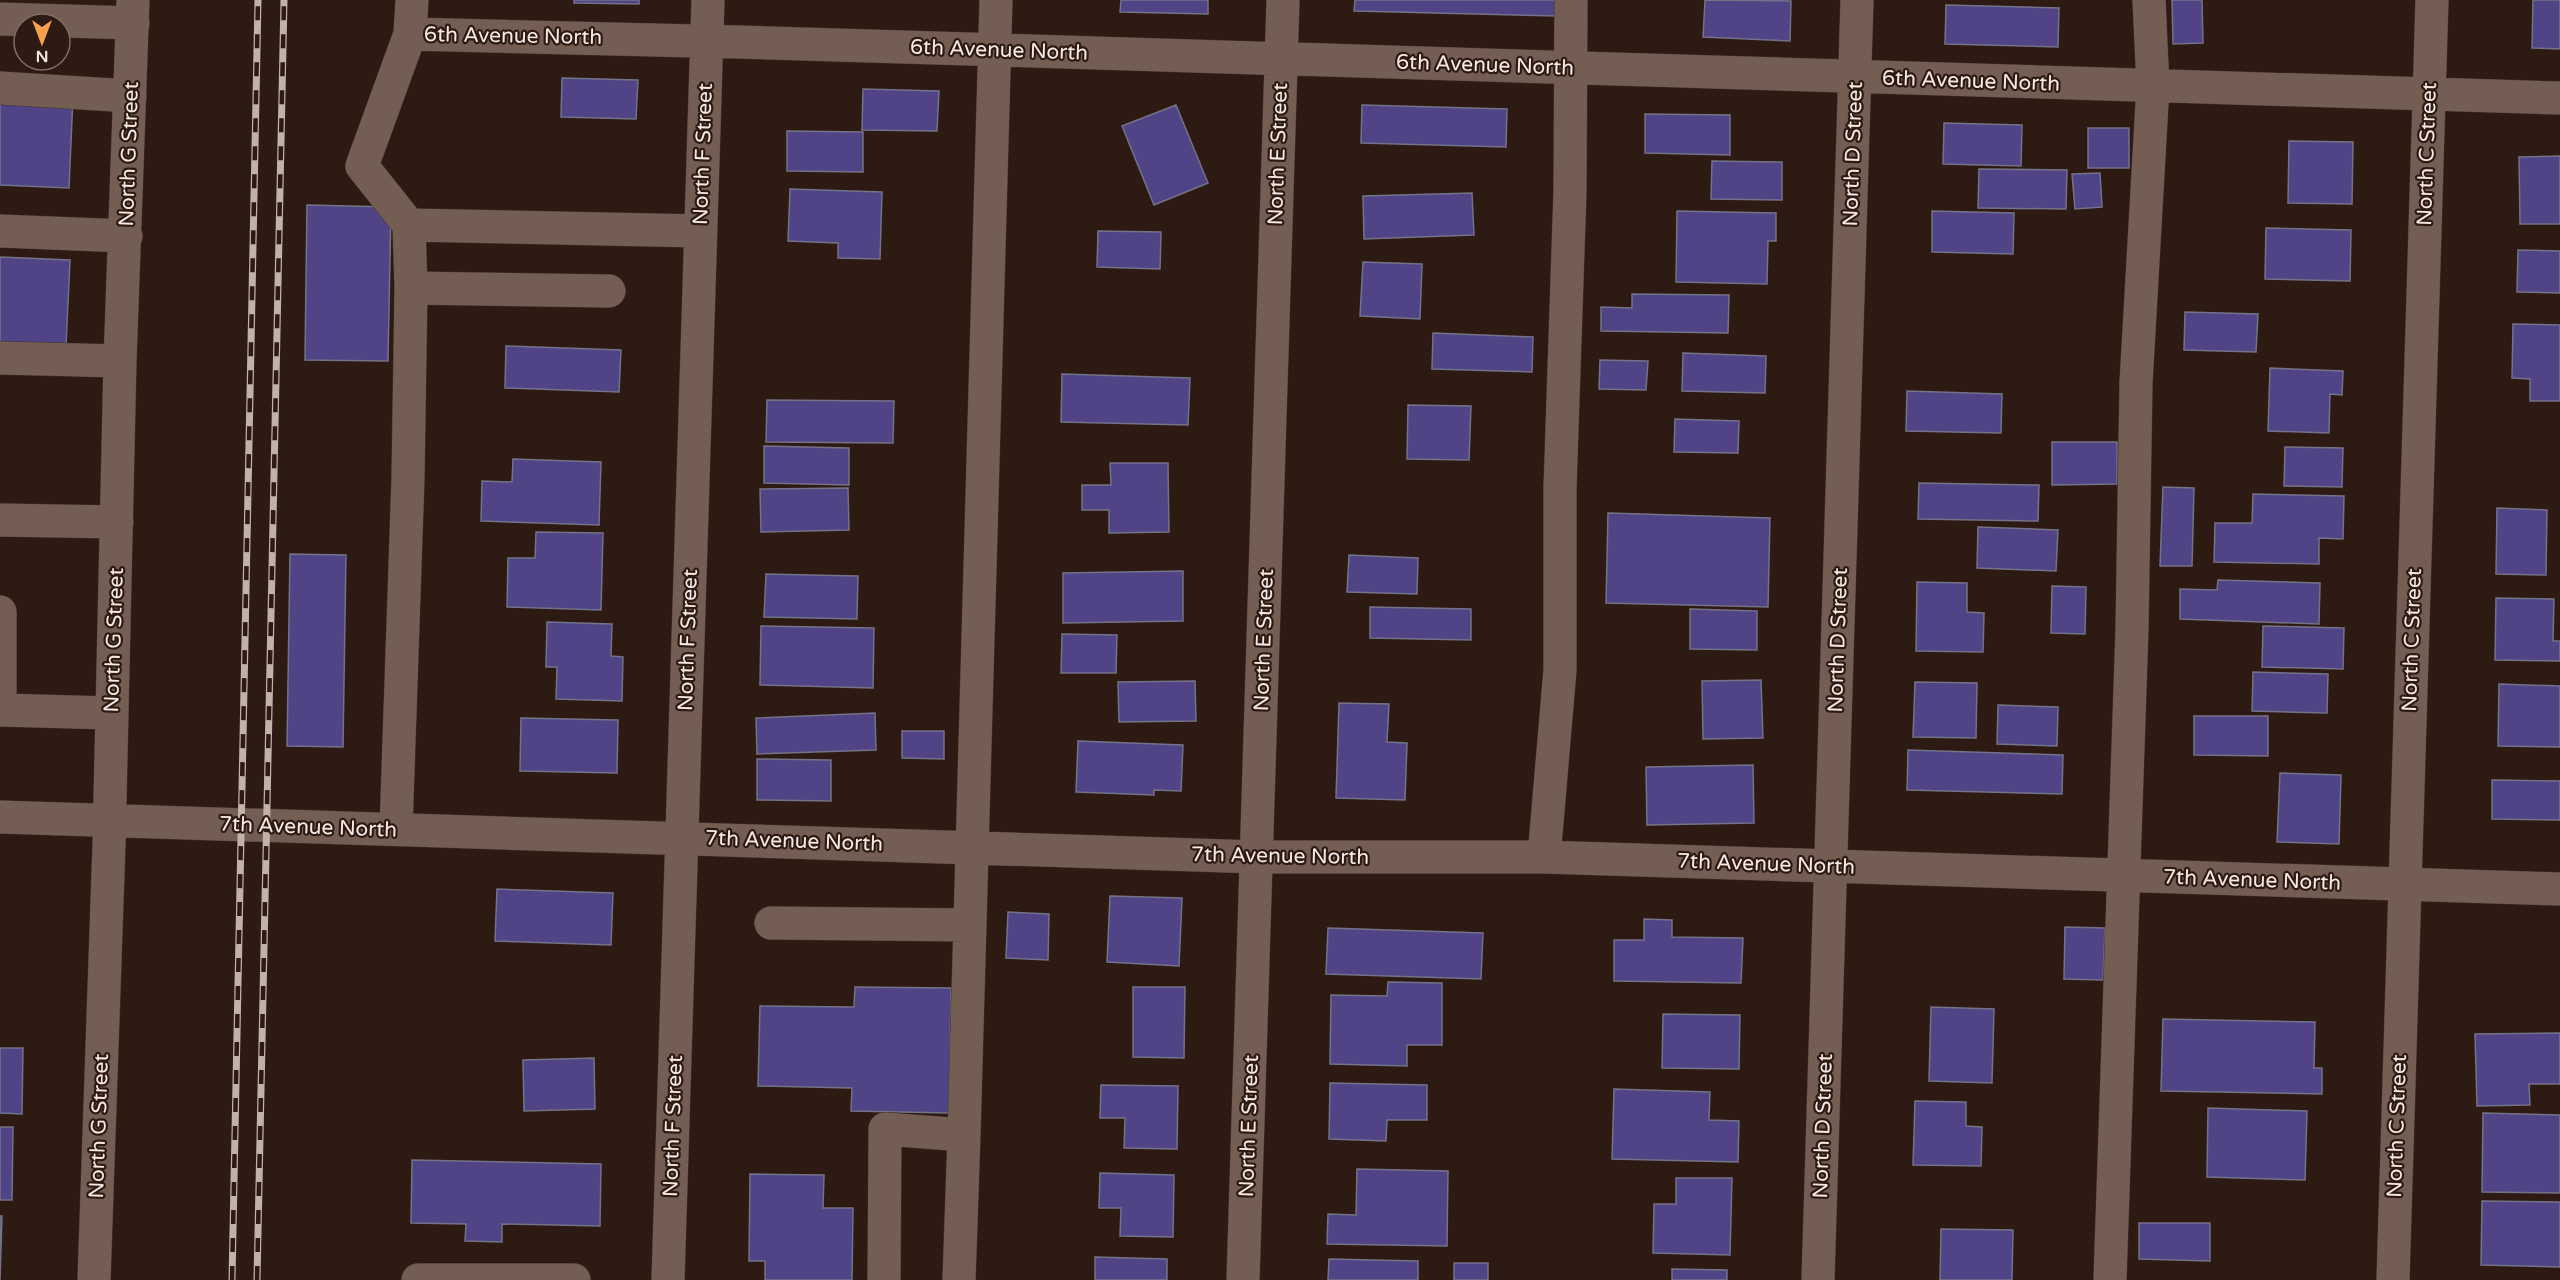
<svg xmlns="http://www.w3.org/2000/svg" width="2560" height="1280" font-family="'Varela Round',sans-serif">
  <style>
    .building { fill: #504486; stroke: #747288; stroke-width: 1.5 }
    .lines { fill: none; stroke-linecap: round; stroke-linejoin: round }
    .minor-casing { stroke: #41332e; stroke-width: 34 }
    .minor { stroke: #745e54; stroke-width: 33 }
    .rail-casing { stroke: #c0b2ab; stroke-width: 7 }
    .rail { stroke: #2d1a12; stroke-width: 4.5; stroke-dasharray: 14; stroke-linecap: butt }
    .labels { text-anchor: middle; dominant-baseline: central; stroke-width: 4.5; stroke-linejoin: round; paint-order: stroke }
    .street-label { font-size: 21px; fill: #f6e9e3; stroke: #2d1a12 }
  </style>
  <rect width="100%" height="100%" fill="#2d1a12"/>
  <path class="building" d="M 574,0 L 639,0 L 639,4 L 574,3 Z
    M 1121,0 L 1208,0 L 1208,14 L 1120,12 Z
    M 1355,0 L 1558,0 L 1557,16 L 1354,11 Z
    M 1705,0 L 1791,1 L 1790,41 L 1703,37 Z
    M 2172,0 L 2202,0 L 2203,43 L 2173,44 Z
    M 2533,0 L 2560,0 L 2560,49 L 2532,48 Z
    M 1946,5 L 2059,8 L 2058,47 L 1945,44 Z
    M 562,78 L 638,80 L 636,119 L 561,117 Z
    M 863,89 L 939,91 L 937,131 L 862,130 Z
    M 0,94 L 73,97 L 69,188 L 0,185 Z
    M 1176,105 L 1208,183 L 1154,205 L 1122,126 Z
    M 1362,105 L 1507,109 L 1506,147 L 1361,143 Z
    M 1645,114 L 1730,115 L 1730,155 L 1645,153 Z
    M 1944,123 L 2022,125 L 2021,166 L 1943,164 Z
    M 2088,128 L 2129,128 L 2129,168 L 2088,168 Z
    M 787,131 L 863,132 L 863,172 L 787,171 Z
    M 2289,141 L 2353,142 L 2352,204 L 2288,203 Z
    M 2560,156 L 2560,224 L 2520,224 L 2519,157 Z
    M 1712,161 L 1782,162 L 1782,200 L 1711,199 Z
    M 1979,169 L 2067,170 L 2066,209 L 1978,208 Z
    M 2100,173 L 2102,207 L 2075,209 L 2072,174 Z
    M 790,189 L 882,192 L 880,259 L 838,258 L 838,243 L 788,241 Z
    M 1472,193 L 1474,235 L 1364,239 L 1363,196 Z
    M 307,205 L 391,207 L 388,361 L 305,360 Z
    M 1677,211 L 1776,213 L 1776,241 L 1768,241 L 1767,284 L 1676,282 Z
    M 1932,211 L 2014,213 L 2013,254 L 1932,252 Z
    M 2266,228 L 2351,230 L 2350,281 L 2265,279 Z
    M 1098,231 L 1161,232 L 1160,269 L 1097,267 Z
    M 2518,250 L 2560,251 L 2560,293 L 2517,292 Z
    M 0,257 L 70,260 L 66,346 L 0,343 Z
    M 1363,262 L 1422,264 L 1420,319 L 1360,316 Z
    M 1632,294 L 1729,295 L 1728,333 L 1601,331 L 1601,307 L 1632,308 Z
    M 2185,312 L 2258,314 L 2256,352 L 2184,350 Z
    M 2513,324 L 2560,325 L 2560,401 L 2530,401 L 2530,379 L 2512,378 Z
    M 1433,333 L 1533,337 L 1532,372 L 1432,369 Z
    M 506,346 L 621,350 L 619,392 L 505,388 Z
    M 1683,353 L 1766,356 L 1765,393 L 1682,391 Z
    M 1600,360 L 1648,361 L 1646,390 L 1599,389 Z
    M 2270,368 L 2343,371 L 2342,395 L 2330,394 L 2329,433 L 2268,431 Z
    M 1062,374 L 1190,378 L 1188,425 L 1061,422 Z
    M 1907,391 L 2002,394 L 2001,433 L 1906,431 Z
    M 767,400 L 894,401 L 893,443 L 766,442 Z
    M 1408,405 L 1471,406 L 1469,460 L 1407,459 Z
    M 1675,419 L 1739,421 L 1738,453 L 1674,452 Z
    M 2052,442 L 2117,442 L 2117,484 L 2052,485 Z
    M 764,446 L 849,448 L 849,485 L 764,483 Z
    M 2285,447 L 2343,448 L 2342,487 L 2284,486 Z
    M 513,459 L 601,462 L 599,525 L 481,521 L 482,481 L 512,482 Z
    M 1110,463 L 1168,463 L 1169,532 L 1109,533 L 1109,510 L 1082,510 L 1082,485 L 1111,485 Z
    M 1919,483 L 2039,485 L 2038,521 L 1918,519 Z
    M 2163,487 L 2194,488 L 2192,566 L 2160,566 Z
    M 848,488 L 849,530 L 761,532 L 760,489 Z
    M 2253,494 L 2344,496 L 2343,539 L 2319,538 L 2319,564 L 2214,562 L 2215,523 L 2252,523 Z
    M 2497,508 L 2547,510 L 2546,575 L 2496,574 Z
    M 1608,513 L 1770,518 L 1768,607 L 1606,603 Z
    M 1978,527 L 2058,530 L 2056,571 L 1977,568 Z
    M 536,532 L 603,533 L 601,610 L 507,607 L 508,558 L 535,558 Z
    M 290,554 L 346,555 L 343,747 L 287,746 Z
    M 1349,555 L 1418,558 L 1417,594 L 1347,592 Z
    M 1183,571 L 1183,621 L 1063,623 L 1063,573 Z
    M 766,574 L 858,576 L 857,619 L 764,617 Z
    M 2218,580 L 2320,583 L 2319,624 L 2180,619 L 2180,589 L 2217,590 Z
    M 1917,582 L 1967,583 L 1967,612 L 1984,613 L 1983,652 L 1916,651 Z
    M 2052,586 L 2086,587 L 2085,634 L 2051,633 Z
    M 2496,598 L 2554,599 L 2553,641 L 2560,641 L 2560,661 L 2495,660 Z
    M 1370,607 L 1471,609 L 1471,640 L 1370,638 Z
    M 1690,609 L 1757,611 L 1757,650 L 1690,649 Z
    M 547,622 L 612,624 L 611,656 L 623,657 L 622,701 L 556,699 L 557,667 L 546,667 Z
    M 761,626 L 874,628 L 873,688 L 760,685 Z
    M 2263,626 L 2344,628 L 2343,669 L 2262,667 Z
    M 1062,634 L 1117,635 L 1116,673 L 1061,673 Z
    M 2253,672 L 2328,674 L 2327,713 L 2252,711 Z
    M 1761,680 L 1763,738 L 1703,739 L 1702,681 Z
    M 1195,681 L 1196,721 L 1119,722 L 1118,682 Z
    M 1915,682 L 1977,683 L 1976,738 L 1913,737 Z
    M 2499,684 L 2560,686 L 2560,747 L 2498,746 Z
    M 1339,703 L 1389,704 L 1387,742 L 1407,743 L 1405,800 L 1336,798 Z
    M 1998,705 L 2058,707 L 2057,746 L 1997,744 Z
    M 875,713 L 876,750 L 757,754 L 756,718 Z
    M 2194,716 L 2268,716 L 2268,756 L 2194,755 Z
    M 521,718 L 618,720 L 617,773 L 520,771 Z
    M 902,731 L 944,731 L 944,759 L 902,758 Z
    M 1078,741 L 1183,745 L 1181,791 L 1154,790 L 1154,795 L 1076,792 Z
    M 1908,750 L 2063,755 L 2062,794 L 1907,790 Z
    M 757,759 L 831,760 L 831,801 L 757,800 Z
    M 1753,765 L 1754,823 L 1647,825 L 1646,767 Z
    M 2280,773 L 2341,775 L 2339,844 L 2277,842 Z
    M 2492,780 L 2560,781 L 2560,820 L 2492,819 Z
    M 497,889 L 613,893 L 611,945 L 495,941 Z
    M 1110,896 L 1182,898 L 1179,966 L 1107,962 Z
    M 1008,912 L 1049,914 L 1048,960 L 1006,958 Z
    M 1644,919 L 1672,920 L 1672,937 L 1743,938 L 1741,983 L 1614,981 L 1614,940 L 1644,940 Z
    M 2065,927 L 2105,928 L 2103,980 L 2064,979 Z
    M 1328,928 L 1483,933 L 1481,979 L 1326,974 Z
    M 1388,982 L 1442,983 L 1442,1045 L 1407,1045 L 1407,1066 L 1330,1064 L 1331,995 L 1387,996 Z
    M 855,987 L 951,988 L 949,1113 L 851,1111 L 852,1088 L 758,1086 L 760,1006 L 854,1007 Z
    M 1133,987 L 1185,987 L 1184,1058 L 1133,1057 Z
    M 1931,1007 L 1994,1009 L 1992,1083 L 1929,1081 Z
    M 1663,1014 L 1740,1015 L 1739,1069 L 1662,1068 Z
    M 2163,1019 L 2315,1022 L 2314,1068 L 2322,1068 L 2322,1094 L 2161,1091 Z
    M 2560,1033 L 2560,1084 L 2529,1084 L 2530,1105 L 2477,1106 L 2475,1034 Z
    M 0,1048 L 23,1048 L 22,1114 L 0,1113 Z
    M 594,1058 L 595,1109 L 524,1111 L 523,1060 Z
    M 1330,1083 L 1427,1085 L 1427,1120 L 1387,1120 L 1386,1141 L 1329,1139 Z
    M 1101,1085 L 1178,1086 L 1177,1149 L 1124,1148 L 1125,1118 L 1100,1118 Z
    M 1614,1089 L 1710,1092 L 1709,1120 L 1739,1121 L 1738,1162 L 1612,1159 Z
    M 1915,1101 L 1966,1102 L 1966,1126 L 1982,1127 L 1981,1166 L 1913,1165 Z
    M 2208,1108 L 2307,1111 L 2305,1180 L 2207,1177 Z
    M 2483,1113 L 2560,1115 L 2560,1193 L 2482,1192 Z
    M 0,1127 L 13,1127 L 12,1200 L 0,1200 Z
    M 412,1160 L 601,1164 L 600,1226 L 502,1224 L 502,1242 L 465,1241 L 466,1224 L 411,1223 Z
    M 1357,1169 L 1448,1171 L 1447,1246 L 1327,1244 L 1328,1214 L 1356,1215 Z
    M 1100,1173 L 1174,1175 L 1173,1237 L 1120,1236 L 1121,1208 L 1099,1208 Z
    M 750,1174 L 824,1175 L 823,1208 L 853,1208 L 852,1280 L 765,1280 L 765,1261 L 749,1261 Z
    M 1676,1178 L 1732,1178 L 1730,1255 L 1653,1253 L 1654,1204 L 1676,1204 Z
    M 2482,1201 L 2560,1202 L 2560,1267 L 2481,1265 Z
    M 0,1216 L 2,1216 L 0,1280 Z
    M 2139,1223 L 2210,1223 L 2210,1261 L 2139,1259 Z
    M 1941,1229 L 2013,1230 L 2012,1280 L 1940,1280 Z
    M 1095,1257 L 1167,1259 L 1167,1280 L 1095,1280 Z
    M 1329,1259 L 1418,1261 L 1418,1280 L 1328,1280 Z
    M 1454,1263 L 1488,1263 L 1488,1280 L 1454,1280 Z
    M 1672,1269 L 1727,1270 L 1727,1280 L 1672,1280 Z"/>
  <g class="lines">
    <g class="minor-casing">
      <path id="minor" d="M 0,19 L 133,23
        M 410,34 L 738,42 L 2560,98
        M 0,88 L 130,96
        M 409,225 L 362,166 L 410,34 L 412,0
        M 0,231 L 126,236
        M 609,291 L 411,288 L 409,225 L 701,231
        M 0,358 L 120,361
        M 0,520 L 117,522
        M 0,612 L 0,710
        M 0,710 L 111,713
        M 0,817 L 1258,857 L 1544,857 L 2560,889
        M 396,829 L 408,478 L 411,288
        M 1544,857 L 1560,670 L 1560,488 L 1570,191 L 1571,0
        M 771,923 L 970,925
        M 94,1280 L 109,844 L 120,361 L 133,0
        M 418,1280 L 574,1280
        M 668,1280 L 708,0
        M 884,1280 L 885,1129 L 964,1135 L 996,0
        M 959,1280 L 964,1135
        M 1243,1280 L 1283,0
        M 1818,1280 L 1857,0
        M 2110,1280 L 2132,629 L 2136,383 L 2153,86 L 2149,0
        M 2393,1280 L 2432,0"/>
    </g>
    <use href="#minor" class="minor"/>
    <g class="rail-casing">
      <path id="rail" d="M 232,1280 L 258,0
        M 257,1280 L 284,0"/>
    </g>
    <use href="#rail" class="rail"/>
  </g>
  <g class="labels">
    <g class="street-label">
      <text transform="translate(513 36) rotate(1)">6th Avenue North</text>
      <text transform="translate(999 50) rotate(2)">6th Avenue North</text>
      <text transform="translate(1485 65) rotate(2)">6th Avenue North</text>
      <text transform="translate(1971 81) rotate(2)">6th Avenue North</text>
      <text transform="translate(129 154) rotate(-88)">North G Street</text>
      <text transform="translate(703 154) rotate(-88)">North F Street</text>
      <text transform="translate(1278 154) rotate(-88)">North E Street</text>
      <text transform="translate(1853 154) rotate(-88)">North D Street</text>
      <text transform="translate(2427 154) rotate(-88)">North C Street</text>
      <text transform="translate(114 640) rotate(-88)">North G Street</text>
      <text transform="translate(688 640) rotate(-88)">North F Street</text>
      <text transform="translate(1264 640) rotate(-88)">North E Street</text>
      <text transform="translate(1838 640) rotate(-88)">North D Street</text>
      <text transform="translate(2412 640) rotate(-88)">North C Street</text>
      <text transform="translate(308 827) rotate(2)">7th Avenue North</text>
      <text transform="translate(794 841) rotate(2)">7th Avenue North</text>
      <text transform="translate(1280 856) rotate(1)">7th Avenue North</text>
      <text transform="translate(1766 864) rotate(2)">7th Avenue North</text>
      <text transform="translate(2252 880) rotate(2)">7th Avenue North</text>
      <text transform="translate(99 1126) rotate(-88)">North G Street</text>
      <text transform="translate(673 1126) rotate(-88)">North F Street</text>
      <text transform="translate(1249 1126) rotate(-88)">North E Street</text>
      <text transform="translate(1823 1126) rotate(-88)">North D Street</text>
      <text transform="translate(2397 1126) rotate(-88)">North C Street</text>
    </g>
  </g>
  <g transform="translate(42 42) rotate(180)"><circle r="28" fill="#2d1a12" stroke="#7d6d66" stroke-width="1.5"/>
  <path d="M0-4.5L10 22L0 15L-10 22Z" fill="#f8a14a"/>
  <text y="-9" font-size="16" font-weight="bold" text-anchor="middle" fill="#f6e9e3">N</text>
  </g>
</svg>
